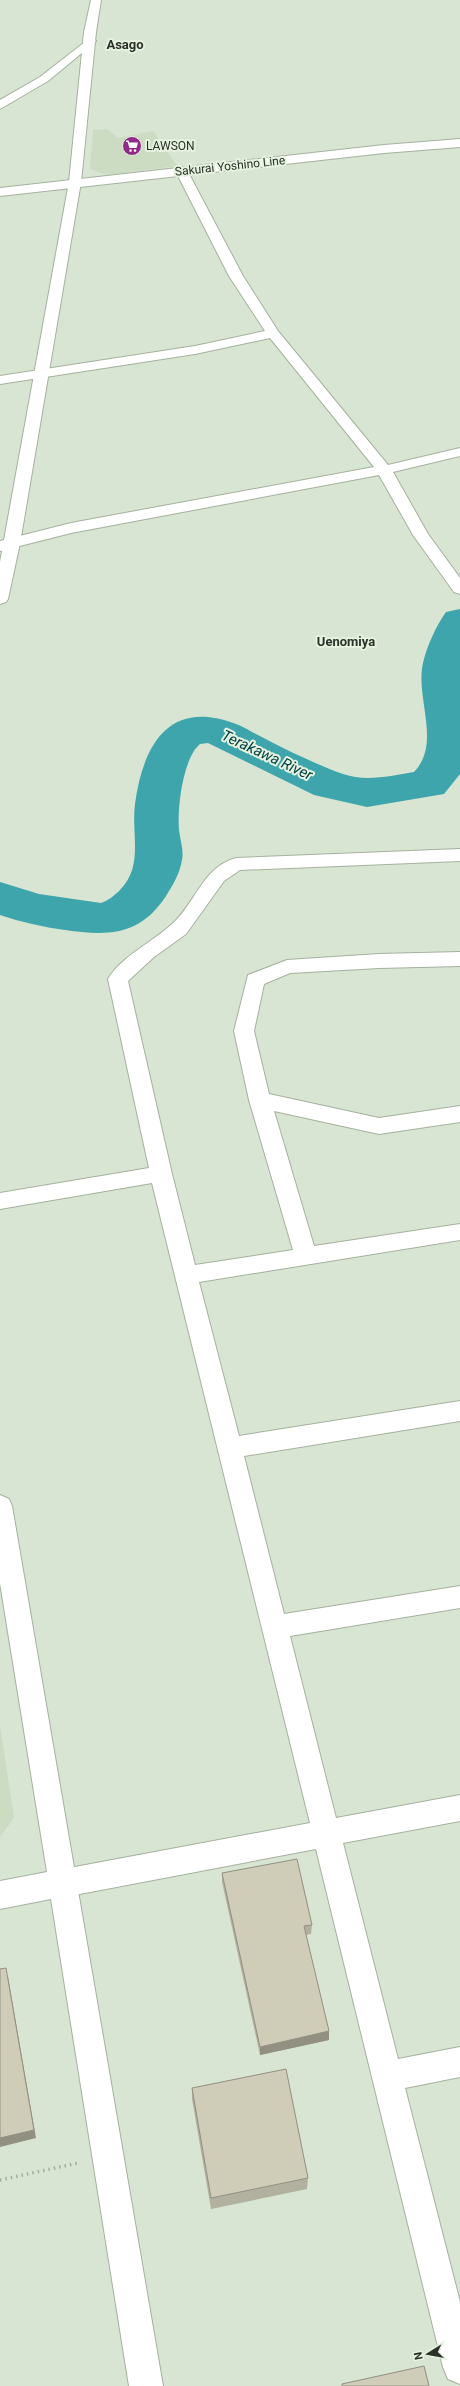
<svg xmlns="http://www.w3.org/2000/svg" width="460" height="2386" font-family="Roboto,sans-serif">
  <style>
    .built { fill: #cbdcc3 }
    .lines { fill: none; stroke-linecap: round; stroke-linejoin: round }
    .river { fill: #3da5ab; fill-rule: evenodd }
    .street-casing { stroke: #a5b19f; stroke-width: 2 }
    .secondary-casing { stroke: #a5b19f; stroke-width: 2 }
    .primary-casing { stroke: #a5b19f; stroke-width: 2 }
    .path { stroke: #a4ae9f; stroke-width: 3.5; stroke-dasharray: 1.5 4; stroke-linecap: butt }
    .street { fill: #fff; fill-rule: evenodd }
    .secondary { fill: #fff; fill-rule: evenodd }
    .primary { fill: #fff; fill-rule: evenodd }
    .wall { fill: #b2b09e }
    .shaded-wall { fill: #919081 }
    .building { fill: #cfcdb8; stroke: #919081 }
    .labels { text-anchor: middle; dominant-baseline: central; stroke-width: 4; stroke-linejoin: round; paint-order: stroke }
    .far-poi-label { font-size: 12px; fill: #2c3129; stroke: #e5f2df; text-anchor: start }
    .far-street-label { font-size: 12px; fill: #2c3129; stroke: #e5f2df }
    .far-quarter-label { font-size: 13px; font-weight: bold; fill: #2c3129; stroke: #e5f2df }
    .water-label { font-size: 15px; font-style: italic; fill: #004144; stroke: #e5f2df }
  </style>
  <rect width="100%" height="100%" fill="#d8e5d2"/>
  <path class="built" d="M 107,129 L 118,138 L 153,131 L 177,166 L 108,175 L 90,169 L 93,130 Z
    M 0,1725 L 14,1818 L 0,1837 Z"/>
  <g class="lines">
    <path class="river" d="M 460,609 L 460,774 L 444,794 L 367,807 L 314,795 L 208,743 L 200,744 C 183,758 177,808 179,830 C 180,840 184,850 182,860 C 180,873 173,885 166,896 C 140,936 108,936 65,930 C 43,927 21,922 0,915 L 0,882 L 39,894 L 101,903 C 108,901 115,895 120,890 C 144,866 131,834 135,804 C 143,745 169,698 236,724 C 242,726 247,729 252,732 C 279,746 314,764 343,774 C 366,782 390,776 414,772 C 442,743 415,698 423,663 C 427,646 436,626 446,612 Z"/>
    <g class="street-casing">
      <path id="street" d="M 90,38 L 96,41 L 94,43 L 48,81 L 0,109 L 0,100 L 40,77 Z
        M 182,168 L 188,172 L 243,276 L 278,331 L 388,465 L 460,448 L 460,456 L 393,472 L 428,534 L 460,578 L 460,594 L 454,592 L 413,535 L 379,475 L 71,533 L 0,551 L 0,541 L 71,523 L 374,467 L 270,338 L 195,354 L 0,384 L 0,376 L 195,346 L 265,331 L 229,276 L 176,172 Z
        M 460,849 L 460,861 L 240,870 L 224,881 L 186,934 L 154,957 L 128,981 L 172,1174 L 195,1265 L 293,1250 L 249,1100 L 234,1031 L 248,975 L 287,960 L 379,954 L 460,952 L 460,966 L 379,968 L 290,973 L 264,984 L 254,1031 L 269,1094 L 379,1118 L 460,1106 L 460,1122 L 379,1134 L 274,1111 L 314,1246 L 460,1224 L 460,1240 L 199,1282 L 239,1436 L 460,1401 L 460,1421 L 244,1456 L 284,1614 L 460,1586 L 460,1608 L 290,1636 L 336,1818 L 460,1795 L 460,1821 L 343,1843 L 398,2059 L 460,2047 L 460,2077 L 405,2088 L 460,2302 L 460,2384 L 448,2379 L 443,2367 L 316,1849 L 64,1897 L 54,1893 L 50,1883 L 54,1873 L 64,1869 L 310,1823 L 152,1183 L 0,1209 L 0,1193 L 149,1168 L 108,979 C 122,956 151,943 171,925 C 195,905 202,867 236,858 Z"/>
    </g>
    <g class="secondary-casing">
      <path id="secondary" d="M 91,0 L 101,0 L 96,32 L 81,182 L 20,543 L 8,599 L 6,602 L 0,604 L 0,562 L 69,182 L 84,32 Z
        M 0,1495 L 9,1499 L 12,1506 L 163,2386 L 129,2386 L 51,1899 L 0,1909 L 0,1881 L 47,1872 L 0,1583 Z"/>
    </g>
    <g class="primary-casing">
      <path id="primary" d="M 460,139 L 460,147 L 384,153 L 0,196 L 0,188 L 384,145 Z"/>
    </g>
    <path class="path" d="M 0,2180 L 78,2163"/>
    <use href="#street" class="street"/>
    <use href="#secondary" class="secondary"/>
    <use href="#primary" class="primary"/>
  </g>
  <path class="wall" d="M 222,1873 L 312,1925 L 311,1934 L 306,1935 L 329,2040 L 260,2055 L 222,1882 Z
    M 192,2088 L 308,2178 L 307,2189 L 211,2209 L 192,2099 Z"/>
  <path class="shaded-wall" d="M 8,1977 L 36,2138 L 0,2147 L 0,2138 Z
    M 329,2031 L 329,2040 L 260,2055 L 260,2047 Z"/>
  <path class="building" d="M 297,1859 L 312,1925 L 304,1926 L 329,2031 L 260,2047 L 222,1873 Z
    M 6,1968 L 34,2130 L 0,2138 L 0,1969 Z
    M 286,2069 L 308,2178 L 211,2198 L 192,2088 Z
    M 424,2366 L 429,2386 L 342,2386 L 342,2384 Z"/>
  <defs>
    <g id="supermarket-disc" transform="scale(1)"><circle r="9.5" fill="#93288b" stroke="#e5f2df"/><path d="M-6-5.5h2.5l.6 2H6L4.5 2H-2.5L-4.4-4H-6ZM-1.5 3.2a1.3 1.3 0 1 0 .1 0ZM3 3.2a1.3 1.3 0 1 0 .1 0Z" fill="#fff"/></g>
  </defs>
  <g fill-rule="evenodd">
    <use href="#supermarket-disc" x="132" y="146"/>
  </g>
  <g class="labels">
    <g class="far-poi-label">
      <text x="146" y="146">LAWSON</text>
    </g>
    <g class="far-street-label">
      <text transform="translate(230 166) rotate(-6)">Sakurai Yoshino Line</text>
    </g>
    <g class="far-quarter-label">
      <text x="125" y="44">Asago</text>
      <text x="346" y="641">Uenomiya</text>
    </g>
    <g class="water-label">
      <text transform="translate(267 755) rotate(25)">Terakawa River</text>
    </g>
  </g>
  <g transform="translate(428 2354) rotate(259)" stroke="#e5f2df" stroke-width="3" paint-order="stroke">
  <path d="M0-3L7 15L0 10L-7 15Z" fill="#2c3129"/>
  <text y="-6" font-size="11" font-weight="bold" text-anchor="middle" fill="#2c3129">N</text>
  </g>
</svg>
